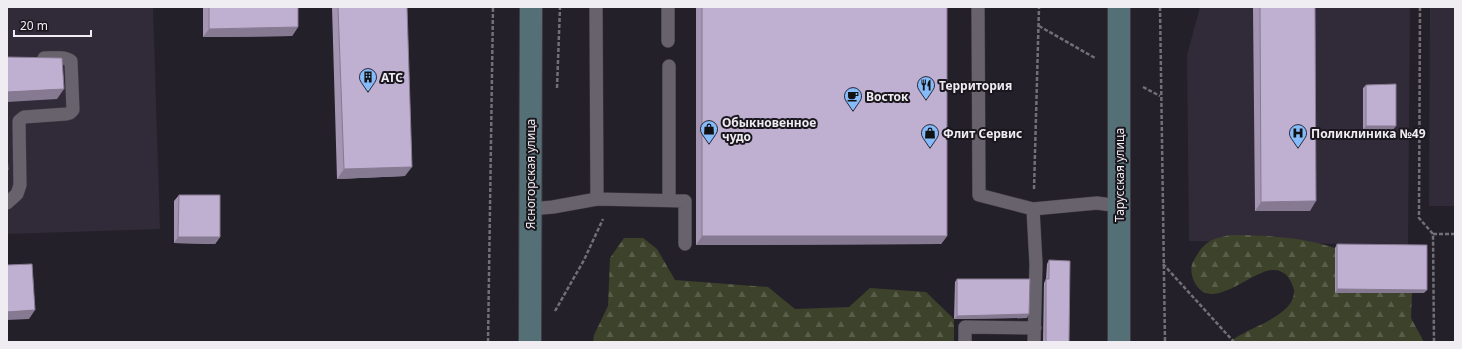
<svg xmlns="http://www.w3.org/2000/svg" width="1462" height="349" font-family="'Noto Sans',sans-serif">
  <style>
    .built { fill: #312a38 }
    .forest { fill: url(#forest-firs) }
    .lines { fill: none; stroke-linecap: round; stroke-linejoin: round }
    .service-casing { stroke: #403c42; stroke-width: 14 }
    .secondary-casing { stroke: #403c42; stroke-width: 24 }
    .path { stroke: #736f77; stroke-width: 2.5; stroke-dasharray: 4 2; stroke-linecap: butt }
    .service { stroke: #67626c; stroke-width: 13 }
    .secondary { stroke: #547076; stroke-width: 22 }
    .wall { fill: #a496b3 }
    .shaded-wall { fill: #867a92 }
    .building { fill: #bfafd0; stroke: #867a92 }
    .labels { text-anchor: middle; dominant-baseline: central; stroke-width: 4; stroke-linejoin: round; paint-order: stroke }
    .poi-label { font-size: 12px; font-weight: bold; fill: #efecf2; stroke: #1b171f; text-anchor: start }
    .street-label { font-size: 12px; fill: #efecf2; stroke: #1b171f }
  </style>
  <defs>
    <pattern id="forest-firs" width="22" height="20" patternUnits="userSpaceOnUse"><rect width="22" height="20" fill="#3d422a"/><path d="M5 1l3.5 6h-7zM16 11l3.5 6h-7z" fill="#595d49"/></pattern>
  </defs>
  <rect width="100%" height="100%" fill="#242029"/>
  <path class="built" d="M 7,7 L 153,7 L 160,229 L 7,234 Z
    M 1200,7 L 1410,7 L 1408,245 L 1189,241 L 1187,55 Z
    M 1430,7 L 1455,7 L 1455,206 L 1429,206 Z"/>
  <path class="forest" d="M 1232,235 C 1265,235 1304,237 1335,248 L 1412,293 L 1411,318 L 1424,342 L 1230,342 C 1246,327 1296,317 1294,290 C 1293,285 1289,277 1285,274 C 1282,272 1279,270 1274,270 C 1252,269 1210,316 1194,281 C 1191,275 1190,266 1194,260 C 1204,242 1211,238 1232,235 Z
    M 624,238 L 643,238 L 657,249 L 675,280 L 768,287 L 795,309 L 849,307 L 870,288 L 926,292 L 954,319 L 954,342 L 593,342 L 594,335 L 608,306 L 610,258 Z"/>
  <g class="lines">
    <g class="service-casing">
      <path id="service" d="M 596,7 L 597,199
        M 668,7 L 668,41
        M 978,7 L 979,195 L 1033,209 L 1097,203 L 1119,206
        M 669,66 L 669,200
        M 7,203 L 17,194 L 20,185 L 19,121 L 24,117 L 66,114 L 70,113 L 73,110 L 71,61 C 64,56 52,58 44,58
        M 530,209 L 553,207 L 597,199 L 685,201 L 685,244
        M 1033,209 L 1036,264 L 1034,342
        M 965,342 L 965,327 L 1035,328"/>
    </g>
    <g class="secondary-casing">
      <path id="secondary" d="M 1119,7 L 1119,342
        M 530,342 L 531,7"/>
    </g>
    <path class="path" d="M 1160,7 L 1165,342
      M 1420,7 L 1419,218 L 1433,234 L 1434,342
      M 1039,26 L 1095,58
      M 1143,87 L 1160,96
      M 557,88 L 560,7
      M 1034,189 L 1039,7
      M 1433,234 L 1455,234
      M 1163,264 L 1234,342
      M 555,311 L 584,260 L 603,219
      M 488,342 L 493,7"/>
    <use href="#service" class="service"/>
    <use href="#secondary" class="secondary"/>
  </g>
  <path class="wall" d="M 203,7 L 298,7 L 298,27 L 292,36 L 203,37 Z
    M 332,7 L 407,7 L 405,176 L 337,179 Z
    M 696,7 L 947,7 L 947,236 L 941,244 L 696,245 Z
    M 1253,7 L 1315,7 L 1310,211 L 1255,211 Z
    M 1366,85 L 1393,130 L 1363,129 L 1363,88 Z
    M 179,195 L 220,237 L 215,244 L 174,243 L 174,201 Z
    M 1337,244 L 1424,293 L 1335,293 L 1335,248 Z
    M 1049,260 L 1069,342 L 1043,342 L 1044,283 L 1046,279 L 1047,264 Z
    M 957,279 L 1027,318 L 954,319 L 955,282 Z"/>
  <path class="shaded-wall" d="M 298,27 L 292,36 L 203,37 L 209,29 Z
    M 64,89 L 57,99 L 7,102 L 7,92 Z
    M 1366,126 L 1396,126 L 1393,130 L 1363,129 Z
    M 412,167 L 405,176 L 337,179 L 344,169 Z
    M 1316,201 L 1310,211 L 1255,211 L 1261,202 Z
    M 702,236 L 947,236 L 941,244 L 696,245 Z
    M 178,237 L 220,237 L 215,244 L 174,243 Z
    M 1337,289 L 1427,290 L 1424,293 L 1335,293 Z
    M 35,310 L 29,319 L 7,320 L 7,312 Z
    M 1029,314 L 1027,318 L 954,319 L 957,316 Z"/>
  <path class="building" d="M 209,7 L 298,7 L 298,27 L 209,29 Z
    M 338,7 L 407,7 L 412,167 L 344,169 Z
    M 702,7 L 947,7 L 947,236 L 702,236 Z
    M 1260,7 L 1315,7 L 1316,201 L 1261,202 Z
    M 7,57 L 62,58 L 64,89 L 7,92 Z
    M 1396,84 L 1396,126 L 1366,126 L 1366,85 Z
    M 7,154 L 8,170 L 7,170 Z
    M 179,195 L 220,195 L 220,237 L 178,237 Z
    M 1337,244 L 1427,245 L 1427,290 L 1337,289 Z
    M 1049,260 L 1070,261 L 1069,342 L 1046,342 L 1046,279 L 1049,279 Z
    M 32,264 L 35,310 L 7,312 L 7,265 Z
    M 957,279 L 1030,279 L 1029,314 L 957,316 Z"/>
  <defs>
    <g id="building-pin" transform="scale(0.9)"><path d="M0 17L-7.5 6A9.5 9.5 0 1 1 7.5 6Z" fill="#86bbfb" stroke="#1b171f"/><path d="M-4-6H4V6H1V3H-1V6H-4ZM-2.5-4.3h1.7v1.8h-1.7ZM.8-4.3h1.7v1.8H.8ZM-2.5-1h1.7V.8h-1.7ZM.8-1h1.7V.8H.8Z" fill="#111"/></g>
    <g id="restaurant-pin" transform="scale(0.9)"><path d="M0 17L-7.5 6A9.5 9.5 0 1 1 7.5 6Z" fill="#86bbfb" stroke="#1b171f"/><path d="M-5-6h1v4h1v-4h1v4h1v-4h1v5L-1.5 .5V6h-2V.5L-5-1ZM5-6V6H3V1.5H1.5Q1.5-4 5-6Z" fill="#111"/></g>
    <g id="cafe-pin" transform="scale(0.9)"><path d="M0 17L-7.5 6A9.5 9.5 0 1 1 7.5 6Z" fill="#86bbfb" stroke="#1b171f"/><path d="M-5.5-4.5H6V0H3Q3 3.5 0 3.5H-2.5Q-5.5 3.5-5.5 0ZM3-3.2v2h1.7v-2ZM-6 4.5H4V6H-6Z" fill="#111"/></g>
    <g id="shop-pin" transform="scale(0.9)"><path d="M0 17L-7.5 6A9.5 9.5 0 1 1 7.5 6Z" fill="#86bbfb" stroke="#1b171f"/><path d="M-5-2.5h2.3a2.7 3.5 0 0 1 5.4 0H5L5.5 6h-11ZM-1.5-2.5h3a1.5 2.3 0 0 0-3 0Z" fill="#111"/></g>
    <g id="hospital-pin" transform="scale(0.9)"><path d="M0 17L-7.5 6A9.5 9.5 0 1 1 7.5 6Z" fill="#86bbfb" stroke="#1b171f"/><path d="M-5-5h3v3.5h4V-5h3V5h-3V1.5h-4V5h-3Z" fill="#111"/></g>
  </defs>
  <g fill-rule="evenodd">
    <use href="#building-pin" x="368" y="77"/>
    <use href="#restaurant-pin" x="926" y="85"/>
    <use href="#cafe-pin" x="853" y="96"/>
    <use href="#shop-pin" x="709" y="129"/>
    <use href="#shop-pin" x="930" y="133"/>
    <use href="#hospital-pin" x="1298" y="133"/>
  </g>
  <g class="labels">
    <g class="poi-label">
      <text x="381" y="77">АТС</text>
      <text x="939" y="85">Территория</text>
      <text x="866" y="96">Восток</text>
      <text x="722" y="122">Обыкновенное<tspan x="722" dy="14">чудо</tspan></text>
      <text x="943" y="133">Флит Сервис</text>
      <text x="1311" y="133">Поликлиника №49</text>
    </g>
    <g class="street-label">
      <text transform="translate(530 174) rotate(-90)">Ясногорская улица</text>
      <text transform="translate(1119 175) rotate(-90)">Тарусская улица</text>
    </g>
  </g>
  <rect width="1462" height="349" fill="none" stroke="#efecf2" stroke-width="16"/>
  <path d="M14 30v6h77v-6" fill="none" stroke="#efecf2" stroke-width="2"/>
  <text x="20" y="30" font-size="12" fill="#efecf2" stroke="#1b171f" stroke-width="3" paint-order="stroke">20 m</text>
</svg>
